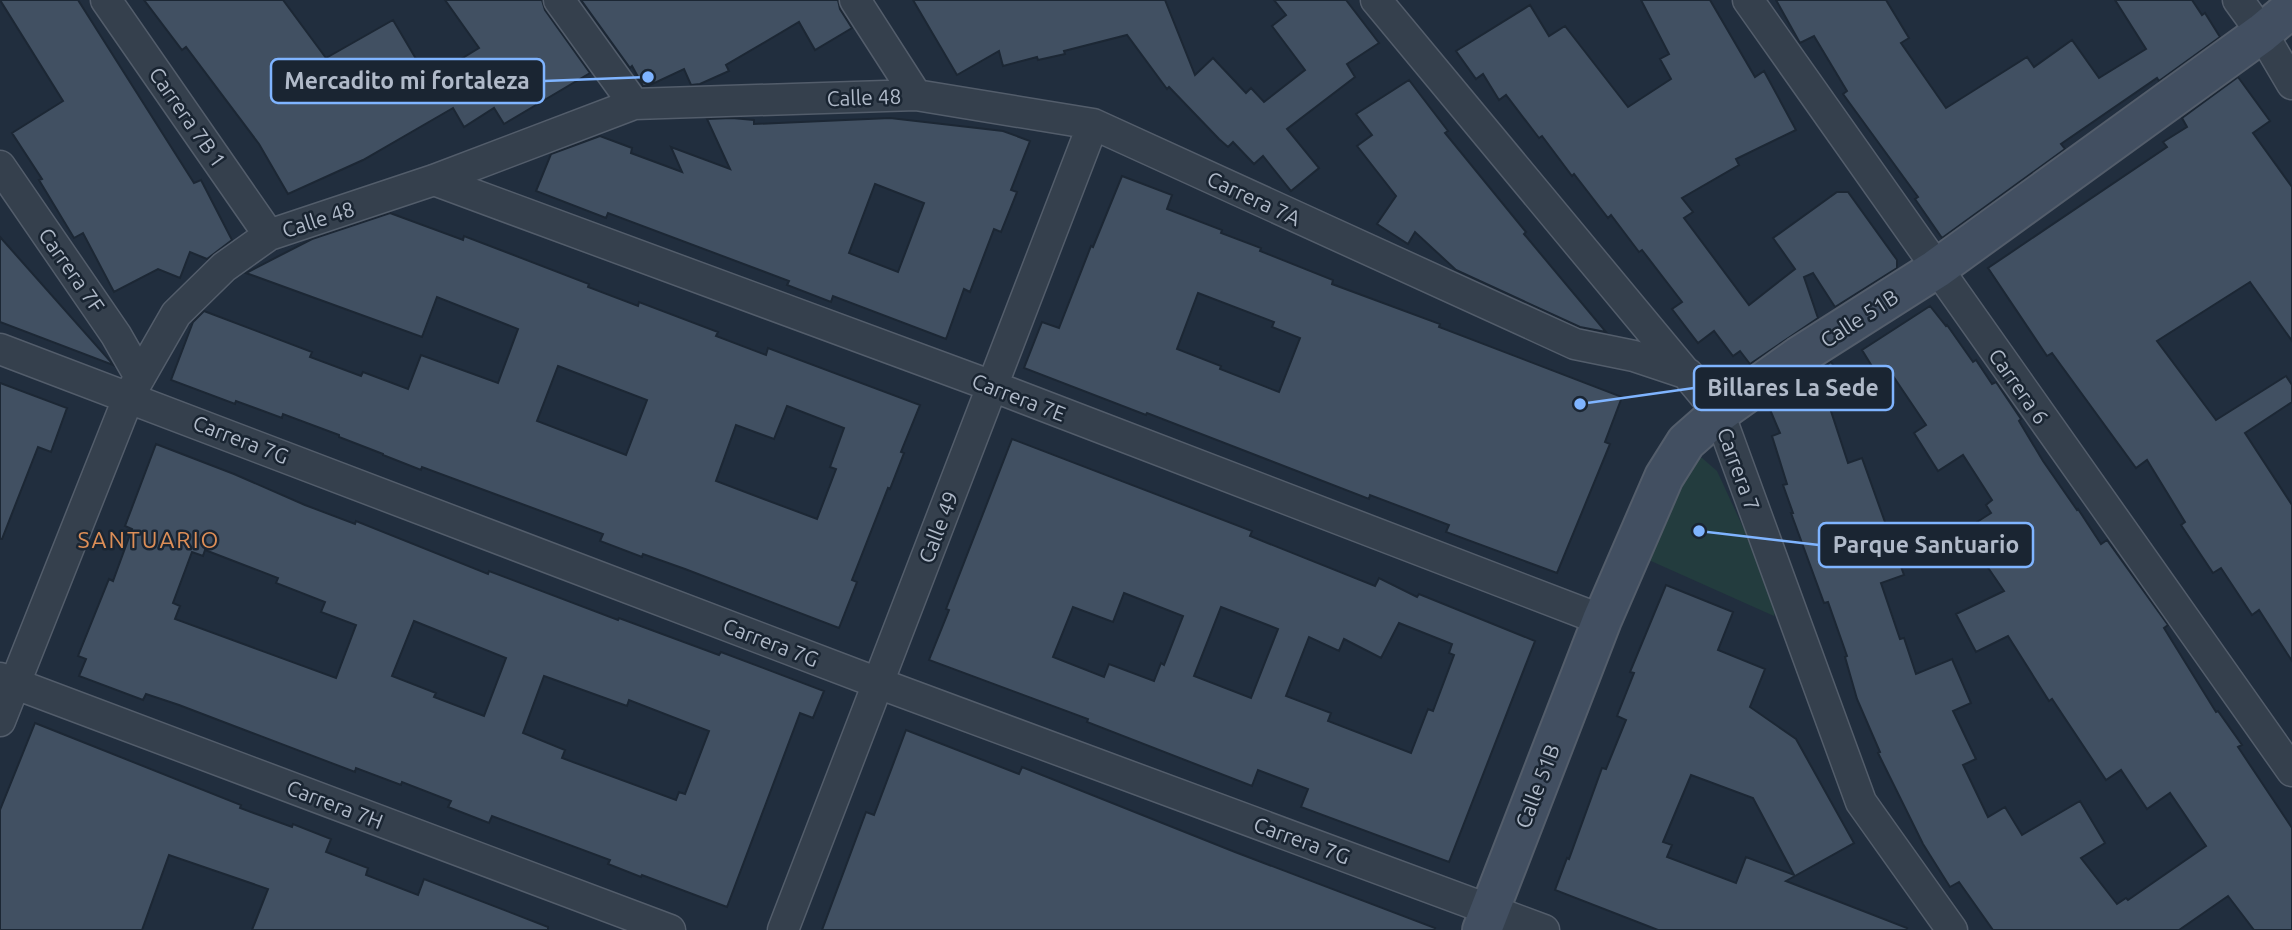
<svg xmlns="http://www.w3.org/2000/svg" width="2292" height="930" font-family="Ubuntu,sans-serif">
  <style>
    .green { fill: #233c3e }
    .building { fill: #415062; stroke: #1c2734; stroke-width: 2; fill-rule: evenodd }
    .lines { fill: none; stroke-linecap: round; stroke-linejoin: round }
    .street-casing { stroke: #535d6b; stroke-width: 33 }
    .secondary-casing { stroke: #535d6b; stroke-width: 42 }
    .street { stroke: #35404d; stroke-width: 30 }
    .secondary { stroke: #424f61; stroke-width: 38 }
    .labels { text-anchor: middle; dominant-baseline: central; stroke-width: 5; stroke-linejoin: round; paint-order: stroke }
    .street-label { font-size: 21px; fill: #b0bac9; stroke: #1a2532 }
    .neighbourhood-label { font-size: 23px; letter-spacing: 2px; fill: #dd8e57; stroke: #1a2532 }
    .leader { fill: none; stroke: #7fb4ff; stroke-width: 2.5 }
    .callout-dot { fill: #7fb4ff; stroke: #1a2532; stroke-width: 2.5 }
    .callout { fill: #1a2532; stroke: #7fb4ff; stroke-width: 2.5 }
    .callout-label { font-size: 23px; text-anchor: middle; font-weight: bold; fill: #b0bac9 }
  </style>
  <rect width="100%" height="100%" fill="#212e3e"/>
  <path class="green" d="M 1694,458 L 1702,458 L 1717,471 L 1778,603 L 1774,616 L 1642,557 Z"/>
  <path class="building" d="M 0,0 L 78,0 L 194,183 L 201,180 L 232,240 L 207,259 L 190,252 L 180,278 L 158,269 L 114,292 L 83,233 L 74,238 L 39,180 L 42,179 L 12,133 L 63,101 Z
    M 144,0 L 283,0 L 326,58 L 393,20 L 428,79 L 479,48 L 445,0 L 542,0 L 545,10 L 590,73 L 504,124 L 494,108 L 464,127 L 453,108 L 363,160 L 288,194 L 259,144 L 186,47 L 182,50 Z
    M 581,0 L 838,0 L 840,9 L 852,28 L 815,50 L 799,22 L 726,65 L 729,71 L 700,84 L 691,85 L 684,69 L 648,86 L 643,86 L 632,66 L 630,68 Z
    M 913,0 L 1165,0 L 1195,75 L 1213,58 L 1246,93 L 1251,88 L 1264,102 L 1305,70 L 1272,26 L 1286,15 L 1274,0 L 1346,0 L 1379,43 L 1347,64 L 1355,77 L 1287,129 L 1319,168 L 1291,191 L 1263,156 L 1254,164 L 1233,142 L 1228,147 L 1219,139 L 1169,87 L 1167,89 L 1127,35 L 1064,51 L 1065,54 L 1038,60 L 1037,57 L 1003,66 L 999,51 L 957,75 Z
    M 1641,0 L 1710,0 L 1755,77 L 1764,71 L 1796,130 L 1736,159 L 1739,165 L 1682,198 L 1693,212 L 1684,218 L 1749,305 L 1795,269 L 1773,238 L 1837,192 L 1848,192 L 1897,260 L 1897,268 L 1835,307 L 1813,273 L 1804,277 L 1818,318 L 1750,364 L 1740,351 L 1733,356 L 1714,331 L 1698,343 L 1672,309 L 1682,302 L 1642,250 L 1639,252 L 1611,215 L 1608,218 L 1574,174 L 1572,176 L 1542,136 L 1539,138 L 1506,95 L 1499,100 L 1483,74 L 1476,79 L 1456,51 L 1530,5 L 1549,36 L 1565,26 L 1628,107 L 1671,79 L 1660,59 L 1669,54 Z
    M 1776,0 L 1886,0 L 1909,38 L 1901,43 L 1946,108 L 2027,57 L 2034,67 L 2072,40 L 2099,78 L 2146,49 L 2115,0 L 2192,0 L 2202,15 L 2205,13 L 2220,37 L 2159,81 L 2157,78 L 2061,144 L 2065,149 L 1942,238 L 1915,199 L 1918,197 L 1843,94 L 1847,91 L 1814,36 L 1800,43 Z
    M 2238,77 L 2270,121 L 2253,133 L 2292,187 L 2292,341 L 2250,282 L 2157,341 L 2216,420 L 2286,376 L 2292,385 L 2292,402 L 2245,433 L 2292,505 L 2292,661 L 2259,610 L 2252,615 L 2221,568 L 2213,573 L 2181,525 L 2185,522 L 2147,460 L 2136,468 L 2052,353 L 2047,356 L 1988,268 L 2167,147 L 2163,142 L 2187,127 L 2182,118 Z
    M 1409,80 L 1448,131 L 1445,133 L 1526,232 L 1524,234 L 1606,332 L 1580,327 L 1456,270 L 1415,232 L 1408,244 L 1377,224 L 1396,196 L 1357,146 L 1372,135 L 1356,114 Z
    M 732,118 L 754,120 L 754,124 L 890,118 L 1003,131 L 1030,141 L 1011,190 L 1017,192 L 1001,232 L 994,229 L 970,292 L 964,289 L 946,339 L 833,296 L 831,302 L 787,285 L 789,281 L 608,213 L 606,218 L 536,191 L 551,154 L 600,136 L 632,148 L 631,153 L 682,172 L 671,147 L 730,169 L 707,119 ZM 875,184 L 924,203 L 898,272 L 849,253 Z
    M 1122,176 L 1172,195 L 1167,209 L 1222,230 L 1221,233 L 1261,248 L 1260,251 L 1333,280 L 1332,284 L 1440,324 L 1439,327 L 1622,397 L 1605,442 L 1610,444 L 1557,573 L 1446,532 L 1449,525 L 1370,495 L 1369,499 L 1147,413 L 1146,415 L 1024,368 L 1042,322 L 1059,328 L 1091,246 L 1093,247 ZM 1198,293 L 1274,322 L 1272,327 L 1300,338 L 1279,392 L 1220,369 L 1221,366 L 1177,349 Z
    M 390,213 L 463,240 L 464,236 L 589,284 L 588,287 L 638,306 L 639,302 L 718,332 L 716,336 L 766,355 L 768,348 L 920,405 L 901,452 L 904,453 L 890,489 L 888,488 L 852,580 L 857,582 L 839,628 L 685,569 L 643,554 L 642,557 L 600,541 L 603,534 L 422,467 L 421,470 L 383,455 L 383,454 L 339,437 L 339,435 L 283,414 L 282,418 L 236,401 L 235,404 L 171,380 L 193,322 L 204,311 L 312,352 L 310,357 L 361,376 L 363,372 L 408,389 L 421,355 L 498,383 L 518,329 L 437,297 L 422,337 L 246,273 L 312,239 ZM 558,366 L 647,400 L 626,455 L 537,421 ZM 787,406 L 844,428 L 830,467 L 836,469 L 817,519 L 716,481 L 736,425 L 774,439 Z
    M 0,237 L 111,362 L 113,365 L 0,322 Z
    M 1930,306 L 1946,326 L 1947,325 L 1973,362 L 1976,360 L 1992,384 L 1996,382 L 2021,419 L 2019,421 L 2043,461 L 2077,510 L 2078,509 L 2101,544 L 2107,540 L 2168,625 L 2164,628 L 2216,712 L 2218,711 L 2242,745 L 2238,747 L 2292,828 L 2292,930 L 2254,930 L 2228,896 L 2179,930 L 1993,930 L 1959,882 L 1950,887 L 1923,844 L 1878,753 L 1880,752 L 1857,699 L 1845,657 L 1847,656 L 1828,602 L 1824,603 L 1791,513 L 1793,513 L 1783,485 L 1787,484 L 1772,436 L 1780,433 L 1768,405 L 1831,362 L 1836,369 L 1846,398 L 1829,405 L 1848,463 L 1862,458 L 1904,575 L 1881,583 L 1900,639 L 1904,638 L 1916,674 L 1952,659 L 1971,703 L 1953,711 L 1976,759 L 1963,765 L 1988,817 L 2005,807 L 2022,835 L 2080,801 L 2105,843 L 2081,858 L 2117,904 L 2126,898 L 2128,900 L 2206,846 L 2170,793 L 2147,809 L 2121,770 L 2106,780 L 2052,699 L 2049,701 L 2008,636 L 1976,652 L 1956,614 L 2004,591 L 1963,531 L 1991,513 L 1986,505 L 1992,500 L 1963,455 L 1938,471 L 1914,433 L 1926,425 L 1889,370 L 1878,376 L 1862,350 Z
    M 0,383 L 67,408 L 51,452 L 38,447 L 2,539 L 0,539 Z
    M 1012,439 L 1252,531 L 1250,536 L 1375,586 L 1379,578 L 1417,597 L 1419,594 L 1535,641 L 1449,862 L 1301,807 L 1308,789 L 1258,770 L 1252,786 L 1087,722 L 1088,719 L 929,660 L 949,610 L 946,609 ZM 1124,593 L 1183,616 L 1164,665 L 1161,663 L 1154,681 L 1109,664 L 1104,677 L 1053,657 L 1073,607 L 1113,622 ZM 1221,607 L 1278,629 L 1251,698 L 1194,676 ZM 1399,623 L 1452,644 L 1449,653 L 1454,655 L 1433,711 L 1428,709 L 1411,753 L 1328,721 L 1331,713 L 1286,696 L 1309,637 L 1339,651 L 1344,639 L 1381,658 Z
    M 156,444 L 234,474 L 305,505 L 355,524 L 356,521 L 488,574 L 489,571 L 618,620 L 619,618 L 719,655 L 721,652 L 824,691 L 813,718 L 800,713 L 727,907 L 642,875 L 641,877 L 608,864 L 610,860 L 492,816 L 489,823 L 448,807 L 451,801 L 402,782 L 401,785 L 356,768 L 355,772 L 179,705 L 146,694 L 143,700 L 79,676 L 86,659 L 78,656 L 109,579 L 113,581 L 132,529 L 125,526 ZM 205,550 L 278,578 L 276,583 L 325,602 L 321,612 L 356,625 L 336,678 L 175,619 L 180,606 L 173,603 L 192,552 L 203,556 ZM 414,621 L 506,658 L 484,716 L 434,697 L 436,693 L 392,676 ZM 544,676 L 627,706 L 629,700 L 709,731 L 685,794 L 679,792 L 676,800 L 562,758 L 565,750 L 523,733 Z
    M 1666,585 L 1733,612 L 1718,650 L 1765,669 L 1750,707 L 1796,739 L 1854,843 L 1786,881 L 1907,928 L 1906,930 L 1658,930 L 1555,890 L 1567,858 L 1569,859 L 1602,768 L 1606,769 L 1626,720 L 1617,716 L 1634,673 L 1630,672 ZM 1691,775 L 1753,798 L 1794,875 L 1746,857 L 1736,883 L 1667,857 L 1672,845 L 1663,842 Z
    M 35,723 L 241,805 L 240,808 L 292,827 L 293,824 L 331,839 L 326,852 L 368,868 L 366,875 L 418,895 L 424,879 L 548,927 L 548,930 L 252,930 L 268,889 L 169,855 L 142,930 L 0,930 L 0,810 Z
    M 906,730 L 1019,774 L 1022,767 L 1235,852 L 1435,928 L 1434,930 L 822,930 L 866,812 L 874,815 Z"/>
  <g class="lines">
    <g class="street-casing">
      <path id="street" d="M 106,0 L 269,235
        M 559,0 L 634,104
        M 855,0 L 916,95
        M 1376,0 L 1719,413 L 1861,802 L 1952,930
        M 1748,0 L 2292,771
        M 2238,0 L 2262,33 L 2292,84
        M 0,166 L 116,335 L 140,377
        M 434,180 L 992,386 L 1602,620
        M 0,349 L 878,683 L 1544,930
        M 0,678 L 670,930
        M 0,721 L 129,396 L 176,314 L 224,267 L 269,235 L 434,180 L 634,104 L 916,95 L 1093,124 L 1575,344 L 1634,356 L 1688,374
        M 783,930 L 1093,124"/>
    </g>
    <g class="secondary-casing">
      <path id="secondary" d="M 1482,930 L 1602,620 L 1664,477 L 1686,442 L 1719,413 L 1799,356 L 1936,269 L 2262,33 L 2292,8"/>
    </g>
    <use href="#street" class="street"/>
    <use href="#secondary" class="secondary"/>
  </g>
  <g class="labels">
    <g class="street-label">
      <text transform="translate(864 97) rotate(-2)">Calle 48</text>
      <text transform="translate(188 117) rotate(55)">Carrera 7B 1</text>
      <text transform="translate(1254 198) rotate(25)">Carrera 7A</text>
      <text transform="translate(318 219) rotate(-18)">Calle 48</text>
      <text transform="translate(72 270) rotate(55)">Carrera 7F</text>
      <text transform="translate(1859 318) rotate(-33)">Calle 51B</text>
      <text transform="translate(2019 386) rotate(55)">Carrera 6</text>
      <text transform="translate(1019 397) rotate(21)">Carrera 7E</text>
      <text transform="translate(241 439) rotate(21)">Carrera 7G</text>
      <text transform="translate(1739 469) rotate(70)">Carrera 7</text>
      <text transform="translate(938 527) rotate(-69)">Calle 49</text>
      <text transform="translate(771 642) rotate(21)">Carrera 7G</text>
      <text transform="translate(1537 786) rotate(-69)">Calle 51B</text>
      <text transform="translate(335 804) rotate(21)">Carrera 7H</text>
      <text transform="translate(1302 840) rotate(20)">Carrera 7G</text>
    </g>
    <g class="neighbourhood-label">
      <text x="149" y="539">SANTUARIO</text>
    </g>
  </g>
  <path class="leader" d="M648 77L544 81M1580 404L1694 388M1699 531L1819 545"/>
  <g class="callout-dot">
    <circle cx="648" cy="77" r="7"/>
    <circle cx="1580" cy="404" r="7"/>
    <circle cx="1699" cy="531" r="7"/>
  </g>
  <g class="callout">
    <rect x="271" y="59" width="273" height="44" rx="7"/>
    <rect x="1694" y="366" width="199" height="44" rx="7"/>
    <rect x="1819" y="523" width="214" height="44" rx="7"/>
  </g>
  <g class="callout-label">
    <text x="407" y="89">Mercadito mi fortaleza</text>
    <text x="1793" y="396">Billares La Sede</text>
    <text x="1926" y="553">Parque Santuario</text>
  </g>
</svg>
